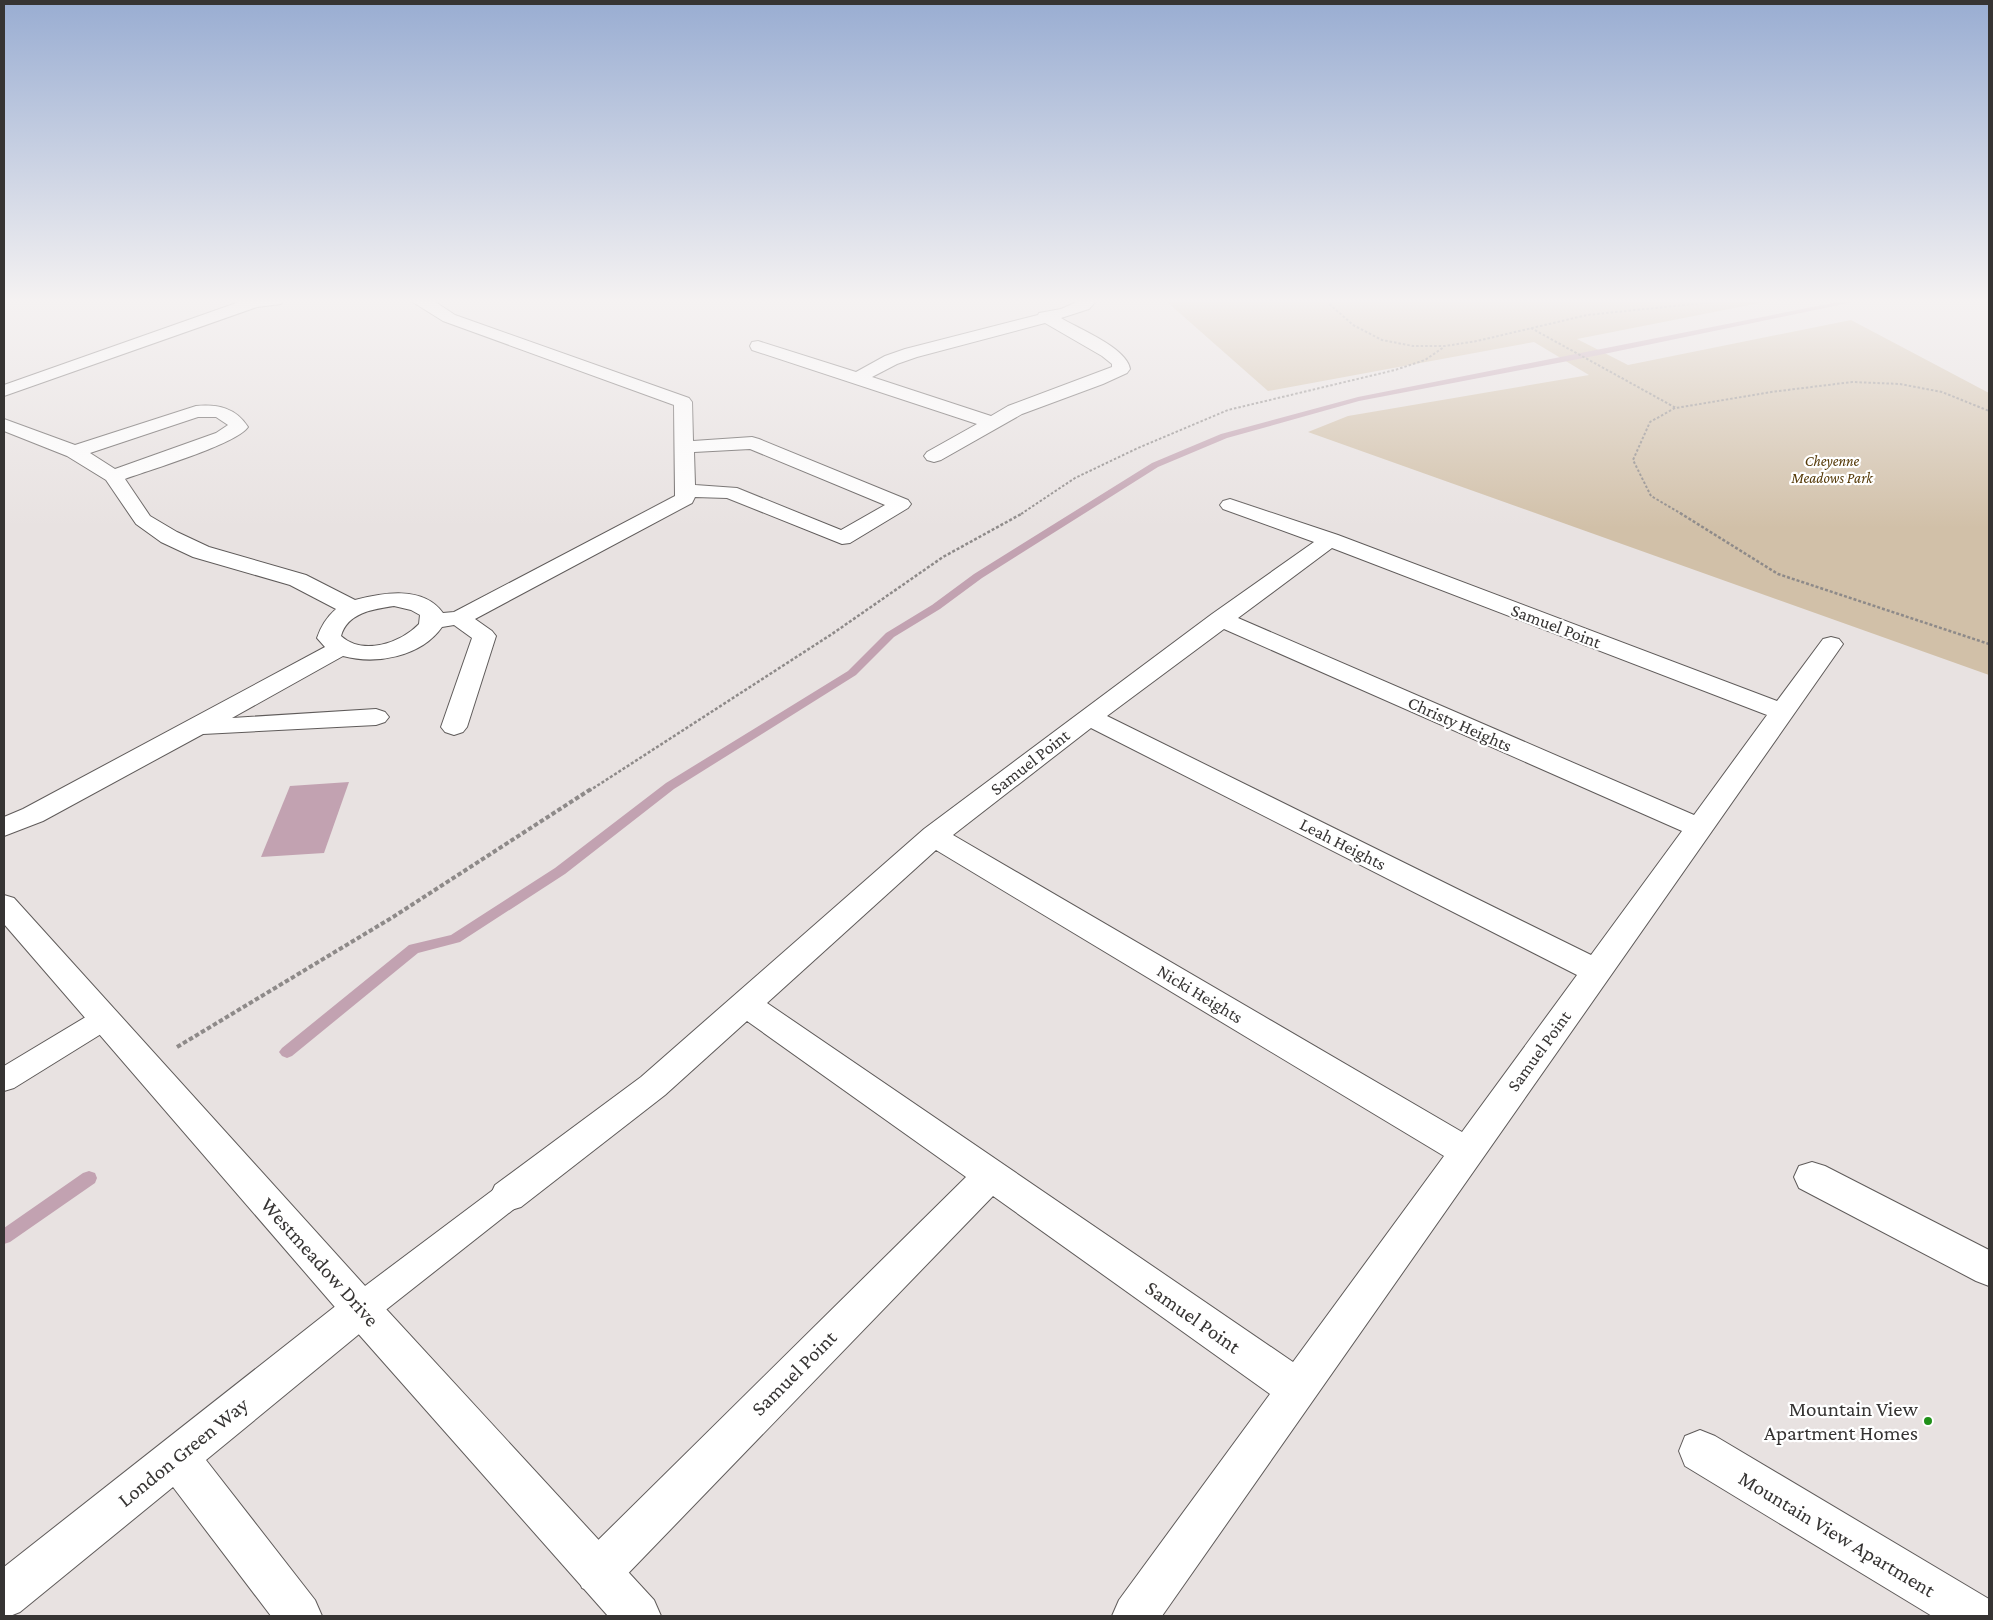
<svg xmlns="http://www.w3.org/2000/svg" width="1993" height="1620" font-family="'Crimson Pro',serif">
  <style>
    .green { fill: #d1c0a8 }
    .water { fill: #c2a2b1 }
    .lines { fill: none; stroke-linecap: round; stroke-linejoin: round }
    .stream { fill: #c2a2b1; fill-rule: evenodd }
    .lane-casing { stroke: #5f5b5a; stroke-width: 2 }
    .street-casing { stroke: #5f5b5a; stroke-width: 2 }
    .secondary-casing { stroke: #5f5b5a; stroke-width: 2 }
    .path-far2 { stroke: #8e8a89; stroke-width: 2; stroke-dasharray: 2.5 2; stroke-linecap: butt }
    .path-far1 { stroke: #8e8a89; stroke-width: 2.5; stroke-dasharray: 3 2; stroke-linecap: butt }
    .path { stroke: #8e8a89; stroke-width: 4; stroke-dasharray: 4.5 2.5; stroke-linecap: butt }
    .lane { fill: #fff; fill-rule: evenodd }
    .street { fill: #fff; fill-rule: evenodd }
    .secondary { fill: #fff; fill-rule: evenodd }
    .poi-dot { fill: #209019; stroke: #fff; stroke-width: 2 }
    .labels { text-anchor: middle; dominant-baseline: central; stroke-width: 4.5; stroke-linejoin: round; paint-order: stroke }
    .far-park-label { font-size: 15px; font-style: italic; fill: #553907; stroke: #fff }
    .street-label { font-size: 18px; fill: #363433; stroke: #fff }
    .near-street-label { font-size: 21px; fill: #363433; stroke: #fff }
    .near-poi-label { font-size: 21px; fill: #363433; stroke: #fff; text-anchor: end }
  </style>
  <rect width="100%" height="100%" fill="#e8e2e1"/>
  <path class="green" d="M 1166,301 L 1770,301 L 1577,339 L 1628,365 L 1851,320 L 1989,393 L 1989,675 L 1308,432 L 1348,416 L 1589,375 L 1534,342 L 1268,391 Z"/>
  <path class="water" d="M 349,782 L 324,853 L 261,857 L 290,786 Z"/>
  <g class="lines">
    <path class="stream" d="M 1843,301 L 1858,301 L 1599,355 L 1359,401 L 1227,438 L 1158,467 L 982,578 L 940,609 L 894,637 L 856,675 L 674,789 L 565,874 L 460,942 L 418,953 L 292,1056 L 287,1058 L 282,1056 L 279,1052 L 282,1048 L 409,945 L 451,935 L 555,868 L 666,783 L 848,671 L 886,633 L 932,605 L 974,574 L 1152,463 L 1221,434 L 1358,397 Z
      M 89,1171 L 95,1173 L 97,1178 L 95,1183 L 10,1242 L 4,1244 L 4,1228 L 83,1173 Z"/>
    <g class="lane-casing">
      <path id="lane" d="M 104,1008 L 114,1012 L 118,1019 L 114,1026 L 14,1088 L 4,1091 L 4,1066 L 94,1012 Z
        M 508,1183 L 519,1187 L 524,1196 L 519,1205 L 373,1320 L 361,1324 L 349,1320 L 344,1309 L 349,1298 L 497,1187 Z"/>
    </g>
    <g class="street-casing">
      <path id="street" d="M 242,301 L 283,301 L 281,304 L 257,307 L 4,396 L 4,385 Z
        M 411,301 L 434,301 L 455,315 L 689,398 L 692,402 L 693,441 L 752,437 L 759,439 L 908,500 L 911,504 L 908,508 L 850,543 L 842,544 L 727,498 L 695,497 L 692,503 L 475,619 L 492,631 L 496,636 L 467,727 L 463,732 L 454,735 L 445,732 L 441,727 L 472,638 L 454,625 L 442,627 C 421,657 376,665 343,656 L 232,718 L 376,709 L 385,712 L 389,717 L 385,722 L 376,725 L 203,734 L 43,821 L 4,836 L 4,817 L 23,809 L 325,647 L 317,638 C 321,626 327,617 336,609 L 290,585 L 193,557 L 161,542 L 136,524 L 106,480 L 67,456 L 4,431 L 4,419 L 75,445 L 196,406 C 218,404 236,408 248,427 C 237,444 149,470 125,479 L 150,516 L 177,532 L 209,547 L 306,575 L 355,600 C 382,593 423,585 443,613 L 454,612 L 675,496 L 674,405 L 443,321 ZM 198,417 L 216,417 L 228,425 L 216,433 L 115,469 L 90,453 ZM 750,449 L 885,505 L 841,530 L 737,488 L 695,485 L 694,452 ZM 394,606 L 411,610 L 420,615 L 419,624 C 401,643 363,656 341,636 C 347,613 373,609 394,606 Z
        M 1079,301 L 1096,301 L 1089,309 L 1061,318 C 1079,329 1127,348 1130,369 L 1127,373 L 1103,384 L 1022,414 L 941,460 L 934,462 L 927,460 L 924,456 L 927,452 L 977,424 L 752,350 L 750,346 L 752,342 L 758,341 L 856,372 L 885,356 L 905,349 L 1038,315 L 1039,313 L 1061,309 ZM 1045,323 L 1102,356 L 1112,364 L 1112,367 L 1008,406 L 991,416 L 872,377 L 897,364 L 917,357 Z
        M 1230,499 L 1338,535 L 1777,701 L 1823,639 L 1831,637 L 1839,639 L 1843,644 L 1162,1616 L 1112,1616 L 1119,1600 L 1270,1394 L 993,1196 L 614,1588 L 598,1594 L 582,1588 L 576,1572 L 582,1556 L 966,1177 L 747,1021 L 665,1095 L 521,1207 L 508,1211 L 495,1207 L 490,1196 L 495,1185 L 641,1077 L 924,829 L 1212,614 L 1314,542 L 1223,509 L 1220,505 L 1223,501 ZM 1332,548 L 1767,715 L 1694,815 L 1238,618 ZM 1224,629 L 1682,831 L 1591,955 L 1107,716 ZM 1091,728 L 1577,975 L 1462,1132 L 953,835 ZM 936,850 L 1444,1156 L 1293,1362 L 767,1003 Z
        M 1812,1162 L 1825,1166 L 1989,1250 L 1989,1286 L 1976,1281 L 1799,1188 L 1794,1177 L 1799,1166 Z
        M 361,1291 L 375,1297 L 380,1309 L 375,1321 L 206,1460 L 315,1600 L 322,1616 L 271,1616 L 173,1487 L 20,1612 L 10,1616 L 4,1616 L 4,1567 L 347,1297 Z
        M 1700,1430 L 1715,1436 L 1989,1599 L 1989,1616 L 1932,1616 L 1685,1466 L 1679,1451 L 1685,1436 Z"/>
    </g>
    <g class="secondary-casing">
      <path id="secondary" d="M 4,895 L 14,898 L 375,1297 L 654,1600 L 661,1616 L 608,1616 L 347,1321 L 4,924 Z"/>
    </g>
    <path class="path-far2" d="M 1326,301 L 1353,325 L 1382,340 L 1413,346 L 1445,346 L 1477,341 L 1587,315 L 1723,301
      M 1531,328 L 1676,408 L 1771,392 L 1852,382 L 1900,384 L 1942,392 L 1989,411
      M 1675,408 L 1650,422 L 1633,460 L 1651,496 L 1682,514
      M 1021,514 L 1075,478 L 1138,448 L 1228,410 L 1395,370 L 1425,360 L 1444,347"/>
    <path class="path-far1" d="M 1680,513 L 1778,574 L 1989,644
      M 589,791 L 832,634 L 943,557 L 1023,513"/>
    <path class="path" d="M 177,1047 L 393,917 L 591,789"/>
    <use href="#lane" class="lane"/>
    <use href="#street" class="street"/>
    <use href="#secondary" class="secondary"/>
  </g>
  <linearGradient id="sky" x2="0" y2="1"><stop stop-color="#99add2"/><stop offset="0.57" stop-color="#f5f2f2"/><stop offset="1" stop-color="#f5f2f2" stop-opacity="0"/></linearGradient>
  <rect width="1993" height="528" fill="url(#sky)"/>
  <circle class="poi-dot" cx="1928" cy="1421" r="5"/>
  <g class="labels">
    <g class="far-park-label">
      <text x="1832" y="461">Cheyenne<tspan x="1832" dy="17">Meadows Park</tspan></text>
    </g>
    <g class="street-label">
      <text transform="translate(1556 626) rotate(21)">Samuel Point</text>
      <text transform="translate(1460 724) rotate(24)">Christy Heights</text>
      <text transform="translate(1030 762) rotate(-38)">Samuel Point</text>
      <text transform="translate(1343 844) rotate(27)">Leah Heights</text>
      <text transform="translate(1200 994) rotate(31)">Nicki Heights</text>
      <text transform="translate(1539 1051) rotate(-54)">Samuel Point</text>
    </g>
    <g class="near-street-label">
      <text transform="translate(320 1262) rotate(48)">Westmeadow Drive</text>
      <text transform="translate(1193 1317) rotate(35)">Samuel Point</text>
      <text transform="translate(794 1373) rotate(-45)">Samuel Point</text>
      <text transform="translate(183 1452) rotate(-39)">London Green Way</text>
      <text transform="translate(1837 1534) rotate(31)">Mountain View Apartment</text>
    </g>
    <g class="near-poi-label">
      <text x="1918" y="1409">Mountain View<tspan x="1918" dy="24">Apartment Homes</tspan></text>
    </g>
  </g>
  <rect width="1993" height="1620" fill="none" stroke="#363433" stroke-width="10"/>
</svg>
